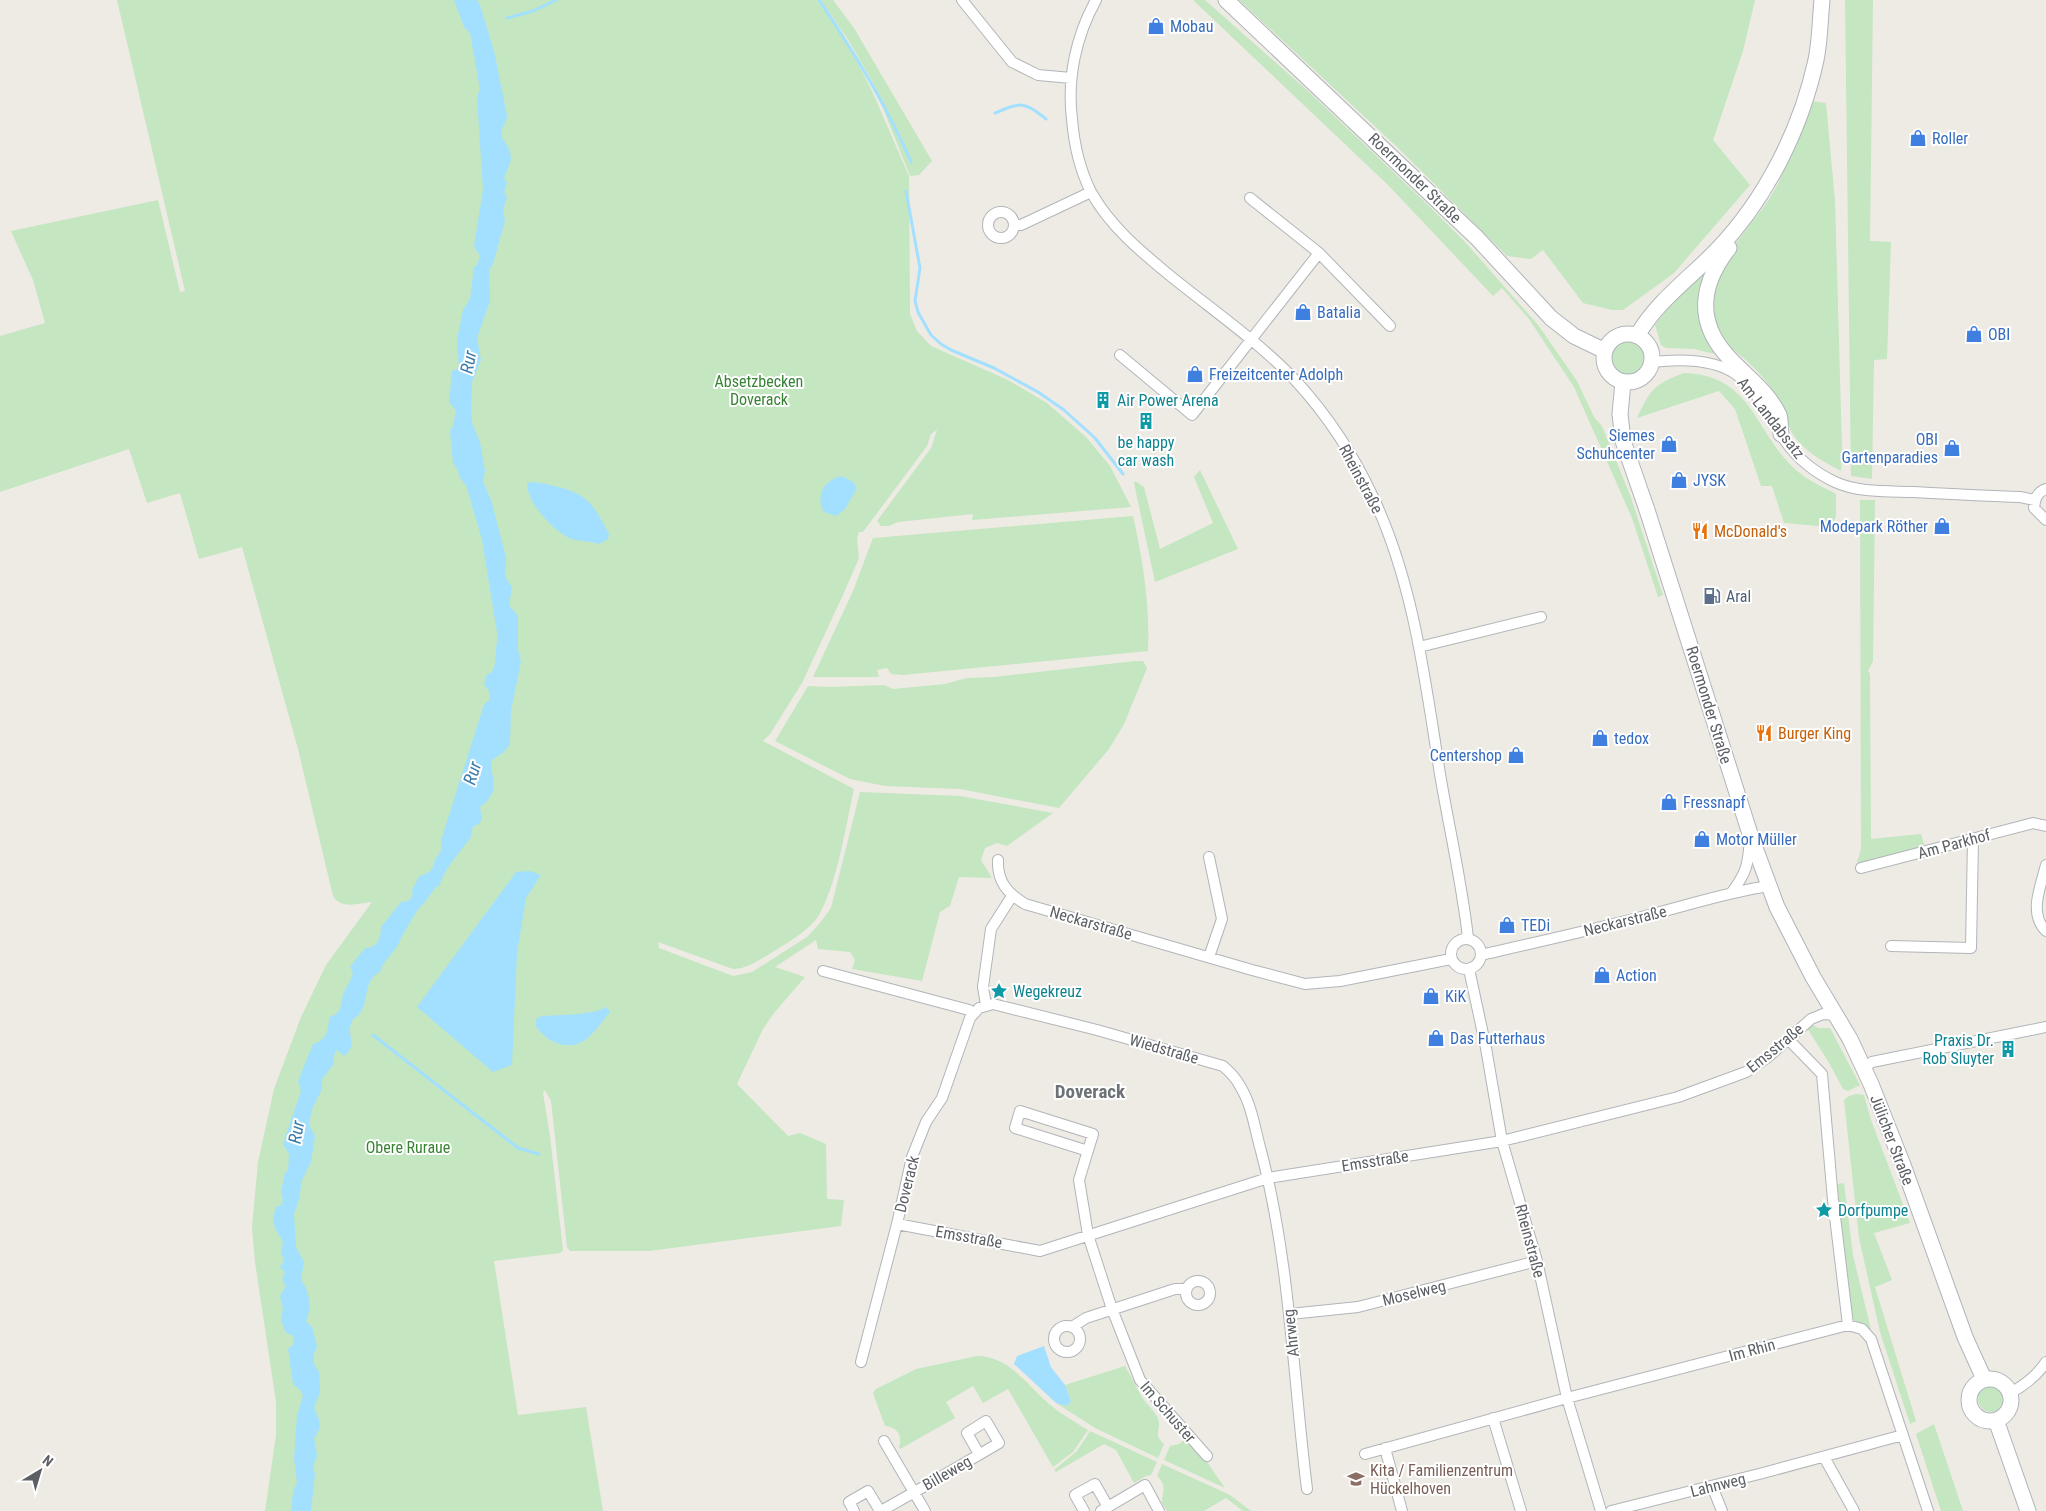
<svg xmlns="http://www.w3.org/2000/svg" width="2046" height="1511" font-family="'Roboto Condensed',sans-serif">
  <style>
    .green { fill: #c4e6c0 }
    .water { fill: #a3e0ff }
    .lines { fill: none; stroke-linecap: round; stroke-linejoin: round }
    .stream { stroke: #a3e0ff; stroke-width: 3 }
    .river { stroke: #a3e0ff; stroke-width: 18 }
    .minor-casing { stroke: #b1b5b9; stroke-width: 12 }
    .secondary-casing { stroke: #b0b4b9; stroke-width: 17 }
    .minor { stroke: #fff; stroke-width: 10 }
    .secondary { stroke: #fff; stroke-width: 15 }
    .labels { text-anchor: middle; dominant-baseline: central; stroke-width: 4; stroke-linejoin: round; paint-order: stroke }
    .shop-label { font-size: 16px; fill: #366cbe; stroke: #fff; text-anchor: start }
    .street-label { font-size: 16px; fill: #5c6064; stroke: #fff }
    .park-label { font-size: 16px; fill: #388334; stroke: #fff }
    .culture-label { font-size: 16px; fill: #0d838f; stroke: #fff; text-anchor: start }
    .food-label { font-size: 16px; fill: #c56008; stroke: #fff; text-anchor: start }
    .service-label { font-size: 16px; fill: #4e5e75; stroke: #fff; text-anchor: start }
    .education-label { font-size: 16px; fill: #785e54; stroke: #fff; text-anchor: start }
    .water-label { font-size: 18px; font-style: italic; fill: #3c7ca9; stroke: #fff }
    .quarter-label { font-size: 19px; font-weight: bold; fill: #6d7276; stroke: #fff }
  </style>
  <rect width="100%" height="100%" fill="#eeebe4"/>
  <path class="green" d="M 117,0 L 817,0 L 844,36 L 872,91 L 909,176 L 910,314 L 917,331 L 931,346 L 1008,380 L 1047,403 L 1086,437 L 1110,466 L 1131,507 L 972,520 L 973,514 L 898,522 L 889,526 L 881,526 L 877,521 L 931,448 L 937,430 L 931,434 L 927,446 L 863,532 L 859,532 L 857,538 L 859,558 L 842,597 L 802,683 L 770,734 L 763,741 L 854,789 C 846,825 837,884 819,915 C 809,931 787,943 771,953 C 759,960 747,969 733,969 L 658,942 L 659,948 L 733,976 L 752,972 L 807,937 L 820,923 L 831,908 L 860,792 L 960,796 L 1053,813 L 1007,846 L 997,843 L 985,848 L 981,860 L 992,878 L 959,877 L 950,906 L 940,912 L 922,981 L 852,969 L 855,960 L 850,952 L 818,949 L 816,940 L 775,967 L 805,977 L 774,1013 L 763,1029 L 737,1084 L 788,1136 L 800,1133 L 826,1144 L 827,1199 L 844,1200 L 841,1226 L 649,1251 L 570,1251 L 567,1247 L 551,1101 L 545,1090 L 543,1093 L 550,1136 L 563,1250 L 560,1253 L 494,1261 L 518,1415 L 586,1407 L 603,1511 L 265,1511 L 276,1435 L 276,1402 L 255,1262 L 252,1227 L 258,1162 L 274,1089 L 301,1017 L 326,965 L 372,902 C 359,903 341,910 333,896 L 298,749 L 242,547 L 199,559 L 180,493 L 147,503 L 129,449 L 0,492 L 0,336 L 45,323 L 33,280 L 11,231 L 158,200 L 180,292 L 185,291 Z
    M 820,0 L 833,0 L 854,28 L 932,161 L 919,175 L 910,176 L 873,83 L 847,38 Z
    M 1193,0 L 1205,0 L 1308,91 L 1427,204 L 1466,243 L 1538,325 L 1577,381 L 1594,417 L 1602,426 L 1630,495 L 1663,595 L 1658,597 L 1632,518 L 1574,387 L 1529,319 L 1502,288 L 1493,296 L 1388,185 Z
    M 1239,0 L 1755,0 L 1743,51 L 1713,140 L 1750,185 L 1674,273 L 1623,310 L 1612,310 L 1583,303 L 1543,250 L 1531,259 L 1507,256 L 1396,146 Z
    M 1845,0 L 1873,0 L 1870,241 L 1891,242 L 1887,359 L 1874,360 L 1872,479 L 1851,476 Z
    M 1811,101 L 1826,103 L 1835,201 L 1842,447 L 1841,471 C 1824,462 1803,451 1792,433 C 1787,425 1786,414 1781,404 C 1770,382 1750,362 1730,347 L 1725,348 L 1712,325 L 1712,284 L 1729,252 L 1768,201 L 1779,182 Z
    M 1701,275 L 1706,277 L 1719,355 L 1694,349 L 1666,348 L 1661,345 L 1655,325 L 1681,293 Z
    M1611 358a18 18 0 1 1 36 0a18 18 0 1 1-36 0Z
    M 1684,373 C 1753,375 1754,432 1796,470 C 1807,480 1823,487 1836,494 L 1836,517 L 1831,524 L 1818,526 L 1784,523 L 1772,486 L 1761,486 L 1735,409 L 1719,391 L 1637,418 C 1650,390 1654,384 1684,373 Z
    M 1200,470 L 1238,549 L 1155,582 L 1134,483 L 1135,481 L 1144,487 L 1160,549 L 1213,523 L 1194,477 Z
    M 1860,500 L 1875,500 L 1873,661 L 1868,671 L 1870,674 L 1871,839 L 1921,834 L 1925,848 L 1856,866 L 1861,849 Z
    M 1133,516 C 1143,561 1150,605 1148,651 L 903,675 L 891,674 L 887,668 L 877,670 L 879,677 L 813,677 L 853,591 L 873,538 Z
    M 1135,661 L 1143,661 L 1147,668 L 1124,724 L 1109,749 L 1059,808 L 960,789 L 885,786 L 850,779 L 775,741 L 808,686 L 829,687 L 884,685 L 893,689 L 945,684 L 967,678 L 994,677 Z
    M 1813,1025 L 1818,1028 L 1830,1028 L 1860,1085 L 1848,1091 L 1843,1089 L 1828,1061 L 1807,1028 Z
    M 1856,1094 L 1864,1095 L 1871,1120 L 1910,1223 L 1874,1233 L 1892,1280 L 1875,1287 L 1916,1421 L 1910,1424 L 1880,1332 L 1859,1238 L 1844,1100 L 1849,1096 Z
    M 1844,1183 L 1853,1255 L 1872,1334 L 1850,1317 L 1842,1251 L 1837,1184 Z
    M 977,1356 C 1009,1356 1027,1385 1049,1404 C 1061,1414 1075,1422 1088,1430 L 1073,1452 L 1053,1467 L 1008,1389 L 983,1403 L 973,1386 L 946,1402 L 955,1418 L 900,1449 L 899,1447 C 903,1435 897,1427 885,1426 L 873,1393 L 876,1389 L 916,1369 Z
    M 1125,1366 C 1131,1376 1136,1387 1142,1397 C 1147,1405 1155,1411 1158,1419 C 1162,1430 1152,1434 1164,1444 L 1158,1458 L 1095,1428 L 1056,1403 L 1067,1406 L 1071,1401 L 1065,1385 Z
    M1978 1399a13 13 0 1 1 26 0a13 13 0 1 1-26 0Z
    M 1934,1424 L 1963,1511 L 1941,1511 L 1916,1434 Z
    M 1090,1431 L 1157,1462 L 1151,1475 L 1146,1476 L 1134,1483 L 1116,1450 L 1104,1444 L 1056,1472 L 1054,1470 L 1077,1451 Z
    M 1185,1439 L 1207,1462 L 1225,1488 L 1164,1460 L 1170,1446 L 1179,1444 Z
    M 1162,1464 L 1230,1495 L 1251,1511 L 1243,1511 L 1226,1498 L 1204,1511 L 1167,1511 L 1162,1503 C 1162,1491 1168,1486 1157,1476 Z"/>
  <path class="water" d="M 454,0 L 477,0 L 480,5 L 494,51 L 506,110 L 507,118 L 501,131 L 502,137 L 510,151 L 511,160 L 504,179 L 507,183 L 504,192 L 507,197 L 503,210 L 505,221 L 493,264 L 489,270 L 490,301 L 477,338 L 481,360 L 472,382 L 471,414 L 473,426 L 480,442 L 485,471 L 483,482 L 491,500 L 506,557 C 507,574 500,570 512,587 L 509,605 L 518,616 L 518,650 L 521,662 L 511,710 L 510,744 L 504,752 L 492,760 C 489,771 498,784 491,795 C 489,800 484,804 480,807 L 482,820 L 477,825 L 473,826 L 471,837 L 451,863 L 443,876 L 439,886 L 436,887 L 424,903 L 418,909 L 402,936 L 397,947 L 383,964 L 380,972 C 360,981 372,1010 353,1019 C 352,1022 349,1028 350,1032 C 351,1046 355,1043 345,1056 L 336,1050 L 334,1056 L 333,1065 L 322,1079 C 323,1091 319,1095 314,1105 C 311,1111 310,1119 309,1125 L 315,1136 L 311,1162 L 302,1180 L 299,1199 L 294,1214 L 296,1247 L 304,1262 L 301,1280 C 310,1292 312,1308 306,1321 L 312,1327 L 317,1347 L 314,1354 L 314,1364 L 319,1372 L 320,1392 L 314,1408 C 320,1420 323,1427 314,1438 L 317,1456 L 313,1466 L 315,1474 L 311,1511 L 291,1511 L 293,1492 L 297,1482 L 294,1458 L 297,1416 L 303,1395 L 301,1391 L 293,1384 L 288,1349 L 293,1345 L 294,1340 L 292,1335 L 286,1333 L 281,1320 L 283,1309 L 280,1296 L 286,1286 L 282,1280 L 285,1272 L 280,1268 L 284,1260 L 281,1251 L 283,1242 C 276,1227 270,1227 276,1207 L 280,1206 L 283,1201 L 281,1192 L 285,1172 L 288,1171 L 289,1154 L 283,1144 L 301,1091 L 298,1081 L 313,1044 C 326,1041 329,1030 329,1017 C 342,1014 340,1006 343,995 C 345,988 351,981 353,973 L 350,967 L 365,948 C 377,949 381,938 381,927 L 401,902 C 409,902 414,898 412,890 L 419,877 L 429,872 L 433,867 L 435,859 L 440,853 L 448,829 L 462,815 L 465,808 L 482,752 L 490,699 L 489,691 L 484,684 L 487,674 L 491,673 C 498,664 494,649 498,638 L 482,540 L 466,485 L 459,477 L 458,470 L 453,463 L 450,431 L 453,426 L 456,411 L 449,402 L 452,371 L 459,368 L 457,340 L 463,310 L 470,299 L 474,267 L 477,265 L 480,256 L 474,246 L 483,190 L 477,97 L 480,89 L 470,33 L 464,27 Z
    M 842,476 L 853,482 L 857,488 L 845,509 L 836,516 L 824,512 C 815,495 824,480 842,476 Z
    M 535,482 C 550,485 571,488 584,498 C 595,506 603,523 609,534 L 608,539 L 599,544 C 590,541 576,541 569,538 C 552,529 527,503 527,483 Z
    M 530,871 L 541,875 L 526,898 L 517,953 L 512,1065 L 493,1072 L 417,1007 L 516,872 Z
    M 607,1007 L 610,1012 C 594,1031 583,1054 554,1042 C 547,1039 538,1031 535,1024 L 537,1018 L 542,1016 C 561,1015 591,1015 607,1007 Z
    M 1044,1346 L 1051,1367 L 1065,1385 L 1071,1401 L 1067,1406 L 1056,1403 L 1014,1364 L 1017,1356 Z"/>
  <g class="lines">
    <path class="stream" d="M 819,0 C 854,52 886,104 911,162
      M 507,18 L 533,11 L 556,0
      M 995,113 C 1022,102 1023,101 1046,119
      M 906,191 L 920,268 L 915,301 L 918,312 L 931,335 L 941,344 L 951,350 L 994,368 L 1038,392 L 1064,410 L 1095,438 L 1123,474
      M 373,1035 L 518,1148 L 539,1154"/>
    <path class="river" d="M 450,842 L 492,709"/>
    <g class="minor-casing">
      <path id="minor" d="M 962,0 L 1012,62 L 1038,75 L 1071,78
        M 1096,0 C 1076,36 1067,78 1072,119 C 1074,144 1080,170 1091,192 C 1110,226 1139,250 1168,274 C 1211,309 1258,341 1296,381 C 1327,415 1354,456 1373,497 C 1414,584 1425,680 1440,774 C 1449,828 1462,883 1468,938
        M 1250,198 L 1319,253 L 1390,326
        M988 225a13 13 0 1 1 26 0a13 13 0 1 1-26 0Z
        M 1014,225 L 1021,225 L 1091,192
        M 1120,355 L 1192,415 L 1319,253
        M 1652,362 C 1679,359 1714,358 1737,375 C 1759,392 1770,420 1786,442 C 1798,459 1816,473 1835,482 C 1859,493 1888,491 1914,492 C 1949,494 1984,496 2020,497 L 2035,500
        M 2046,489 C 2037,492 2035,499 2034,508 L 2046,520
        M 1419,647 L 1541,617
        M 1209,857 L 1222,919 L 1209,957
        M 998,860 C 997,881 1007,893 1025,904 L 1252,970 L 1305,984 L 1340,981 L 1451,959
        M 2046,865 C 2041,886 2028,913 2046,931
        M 1861,868 L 2033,823 L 2046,826
        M 1732,892 C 1747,872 1748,864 1750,840
        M1451 954a15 15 0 1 1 30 0a15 15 0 1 1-30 0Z
        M 1891,946 L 1971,948 L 1973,839
        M 1481,955 C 1538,942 1596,929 1653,914 C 1692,904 1728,892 1769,886
        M 1469,969 L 1486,1048 L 1502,1141 L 1537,1261 L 1567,1398 L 1601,1511
        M 823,971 L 969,1010 L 973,1013
        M 986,1005 L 983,987 L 991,929 L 1012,896
        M 1864,1068 L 1872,1062 L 2046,1027
        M 1088,1151 L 1015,1128 L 1020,1111 L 1093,1134 L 1079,1180 L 1088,1235 L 1112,1309 L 1140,1380 L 1207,1456
        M 897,1224 L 1040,1251 L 1268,1178 L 1502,1141 L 1678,1097 L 1746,1072 L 1768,1057 L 1811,1019 L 1823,1014 L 1836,1015
        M1186 1293a12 12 0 1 1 24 0a12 12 0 1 1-24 0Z
        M 1290,1314 L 1358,1307 L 1537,1261
        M 1848,1325 L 1862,1329 L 1871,1339 L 1928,1511
        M1054 1339a13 13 0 1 1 26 0a13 13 0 1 1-26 0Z
        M 1072,1327 L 1086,1318 L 1175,1289 L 1186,1289
        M 861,1362 L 897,1224 L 912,1157 L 926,1122 L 942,1098 L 970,1018 L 979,1008 L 993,1004 L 1097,1030 L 1223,1066 C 1230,1072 1236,1078 1240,1086 C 1252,1105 1255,1130 1261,1151 C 1290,1261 1293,1377 1307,1489
        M 2010,1393 C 2025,1385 2037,1376 2046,1362
        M 1493,1418 L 1521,1511
        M 884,1441 L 925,1511
        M 1385,1448 L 1402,1511
        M 1365,1454 L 1567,1398 L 1848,1325 L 1833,1200 L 1822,1074 L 1788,1039
        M 1824,1457 L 1854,1511
        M 1712,1486 L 1722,1511
        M 854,1511 L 849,1502 L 868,1491 L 880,1511
        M 881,1511 C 920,1489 960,1466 999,1443 L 986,1421 L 967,1433 L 979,1454
        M 1084,1511 L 1075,1495 L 1095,1484 L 1108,1507
        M 1101,1511 L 1145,1485 L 1159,1511
        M 1611,1511 L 1763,1473 L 1903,1435"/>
    </g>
    <g class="secondary-casing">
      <path id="secondary" d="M 1226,0 L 1477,238 L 1551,318 L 1574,336 L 1605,351
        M 1729,248 C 1703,281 1695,317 1724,352 C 1742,374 1766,388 1779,415 C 1781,421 1780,428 1781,434
        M1604 358a24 24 0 1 1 48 0a24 24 0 1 1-48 0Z
        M 1637,336 C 1656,302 1690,278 1717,250 C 1766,199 1801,129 1816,60 C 1820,41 1820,20 1822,0
        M 1623,382 L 1620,414 L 1623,441 L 1647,510 L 1751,837 L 1777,907 L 1813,977 L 1850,1039 L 1871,1084 L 1903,1165 L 1965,1337 L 1984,1379
        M1969 1400a21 21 0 1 1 42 0a21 21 0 1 1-42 0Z
        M 1996,1420 L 2028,1511"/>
    </g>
    <use href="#minor" class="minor"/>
    <use href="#secondary" class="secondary"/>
  </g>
  <defs>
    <g id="shop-bare" transform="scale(1.35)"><path d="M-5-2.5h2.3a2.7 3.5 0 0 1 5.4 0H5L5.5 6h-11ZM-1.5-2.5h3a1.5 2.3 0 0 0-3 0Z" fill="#3f7fe0" stroke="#fff" stroke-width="2.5" paint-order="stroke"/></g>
    <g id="building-bare" transform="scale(1.35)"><path d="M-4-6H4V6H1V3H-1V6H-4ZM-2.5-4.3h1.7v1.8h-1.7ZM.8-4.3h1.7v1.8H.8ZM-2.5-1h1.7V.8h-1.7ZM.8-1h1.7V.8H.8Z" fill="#0f9aa8" stroke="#fff" stroke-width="2.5" paint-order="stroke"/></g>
    <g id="restaurant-bare" transform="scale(1.35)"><path d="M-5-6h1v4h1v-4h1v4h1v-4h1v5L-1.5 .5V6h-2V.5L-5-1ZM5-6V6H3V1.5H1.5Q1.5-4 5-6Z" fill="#e8710a" stroke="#fff" stroke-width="2.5" paint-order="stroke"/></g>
    <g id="fuel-bare" transform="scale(1.35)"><path d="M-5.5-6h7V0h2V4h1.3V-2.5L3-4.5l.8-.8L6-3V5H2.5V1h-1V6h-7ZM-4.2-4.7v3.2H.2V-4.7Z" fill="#5c6f8a" stroke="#fff" stroke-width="2.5" paint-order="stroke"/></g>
    <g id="sight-bare" transform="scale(1.35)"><path d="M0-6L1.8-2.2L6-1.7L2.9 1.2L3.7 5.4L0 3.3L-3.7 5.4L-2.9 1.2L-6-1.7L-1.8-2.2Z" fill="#0f9aa8" stroke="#fff" stroke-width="2.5" paint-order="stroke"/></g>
    <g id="school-bare" transform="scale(1.35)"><path d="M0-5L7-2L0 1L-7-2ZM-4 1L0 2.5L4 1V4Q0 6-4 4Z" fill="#8d6e63" stroke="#fff" stroke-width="2.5" paint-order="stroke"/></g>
  </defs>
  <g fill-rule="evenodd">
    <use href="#shop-bare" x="1156" y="26"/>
    <use href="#shop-bare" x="1918" y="138"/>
    <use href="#shop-bare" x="1303" y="312"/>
    <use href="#shop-bare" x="1974" y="334"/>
    <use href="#shop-bare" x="1195" y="374"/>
    <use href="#building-bare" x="1103" y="400"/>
    <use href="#building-bare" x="1146" y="421"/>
    <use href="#shop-bare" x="1669" y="444"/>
    <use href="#shop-bare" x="1952" y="448"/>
    <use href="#shop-bare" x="1679" y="480"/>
    <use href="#shop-bare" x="1942" y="526"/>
    <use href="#restaurant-bare" x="1700" y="531"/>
    <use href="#fuel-bare" x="1712" y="596"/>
    <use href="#restaurant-bare" x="1764" y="733"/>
    <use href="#shop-bare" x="1600" y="738"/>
    <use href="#shop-bare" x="1516" y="755"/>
    <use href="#shop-bare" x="1669" y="802"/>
    <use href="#shop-bare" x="1702" y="839"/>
    <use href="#shop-bare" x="1507" y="925"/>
    <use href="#shop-bare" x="1602" y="975"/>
    <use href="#sight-bare" x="999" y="991"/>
    <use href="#shop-bare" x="1431" y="996"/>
    <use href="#shop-bare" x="1436" y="1038"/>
    <use href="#building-bare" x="2008" y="1049"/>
    <use href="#sight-bare" x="1824" y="1210"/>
    <use href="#school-bare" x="1356" y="1479"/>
  </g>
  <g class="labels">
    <g class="shop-label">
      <text x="1170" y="26">Mobau</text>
      <text x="1932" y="138">Roller</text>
      <text x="1317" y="312">Batalia</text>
      <text x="1988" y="334">OBI</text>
      <text x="1209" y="374">Freizeitcenter Adolph</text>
      <text x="1655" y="435" text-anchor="end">Siemes<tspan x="1655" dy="18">Schuhcenter</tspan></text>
      <text x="1938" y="439" text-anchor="end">OBI<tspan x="1938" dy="18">Gartenparadies</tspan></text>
      <text x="1693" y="480">JYSK</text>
      <text x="1928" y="526" text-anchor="end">Modepark Röther</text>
      <text x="1614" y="738">tedox</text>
      <text x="1502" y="755" text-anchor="end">Centershop</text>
      <text x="1683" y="802">Fressnapf</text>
      <text x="1716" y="839">Motor Müller</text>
      <text x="1521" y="925">TEDi</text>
      <text x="1616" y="975">Action</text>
      <text x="1445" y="996">KiK</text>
      <text x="1450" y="1038">Das Futterhaus</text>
    </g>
    <g class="street-label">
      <text transform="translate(1415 178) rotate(44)">Roermonder Straße</text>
      <text transform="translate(1771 418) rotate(52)">Am Landabsatz</text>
      <text transform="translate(1361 479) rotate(62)">Rheinstraße</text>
      <text transform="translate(1709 705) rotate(73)">Roermonder Straße</text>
      <text transform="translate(1954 844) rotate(-15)">Am Parkhof</text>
      <text transform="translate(1625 921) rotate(-14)">Neckarstraße</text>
      <text transform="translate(1091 923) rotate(16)">Neckarstraße</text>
      <text transform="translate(1775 1048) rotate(-39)">Emsstraße</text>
      <text transform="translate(1164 1049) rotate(16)">Wiedstraße</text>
      <text transform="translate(1892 1140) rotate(69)">Jülicher Straße</text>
      <text transform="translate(1375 1161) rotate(-9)">Emsstraße</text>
      <text transform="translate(907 1184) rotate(-76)">Doverack</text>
      <text transform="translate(969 1237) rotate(10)">Emsstraße</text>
      <text transform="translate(1530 1241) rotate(75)">Rheinstraße</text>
      <text transform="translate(1414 1293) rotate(-14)">Moselweg</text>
      <text transform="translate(1291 1333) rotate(-96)">Ahrweg</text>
      <text transform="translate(1752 1350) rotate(-15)">Im Rhin</text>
      <text transform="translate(1168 1412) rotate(49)">Im Schuster</text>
      <text transform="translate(947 1473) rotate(-30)">Billeweg</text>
      <text transform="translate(1718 1485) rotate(-14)">Lahnweg</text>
    </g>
    <g class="park-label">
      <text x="759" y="381">Absetzbecken<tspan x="759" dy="18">Doverack</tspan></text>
      <text x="408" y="1147">Obere Ruraue</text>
    </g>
    <g class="culture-label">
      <text x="1117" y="400">Air Power Arena</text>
      <text x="1146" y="442" text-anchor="middle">be happy<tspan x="1146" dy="18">car wash</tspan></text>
      <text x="1013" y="991">Wegekreuz</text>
      <text x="1994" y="1040" text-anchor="end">Praxis Dr.<tspan x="1994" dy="18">Rob Sluyter</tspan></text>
      <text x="1838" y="1210">Dorfpumpe</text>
    </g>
    <g class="food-label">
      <text x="1714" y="531">McDonald's</text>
      <text x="1778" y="733">Burger King</text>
    </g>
    <g class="service-label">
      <text x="1726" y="596">Aral</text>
    </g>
    <g class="education-label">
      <text x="1370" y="1470">Kita / Familienzentrum<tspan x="1370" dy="18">Hückelhoven</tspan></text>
    </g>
    <g class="water-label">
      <text transform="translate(468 362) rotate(-79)">Rur</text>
      <text transform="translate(472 773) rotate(-73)">Rur</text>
      <text transform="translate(296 1132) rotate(-81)">Rur</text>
    </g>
    <g class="quarter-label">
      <text x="1090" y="1091">Doverack</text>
    </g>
  </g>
  <g transform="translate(40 1471) rotate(38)" stroke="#ffffff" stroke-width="4" paint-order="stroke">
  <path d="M0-4L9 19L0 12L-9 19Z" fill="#5c6064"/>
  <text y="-8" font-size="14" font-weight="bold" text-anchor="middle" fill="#5c6064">N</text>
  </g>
</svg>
